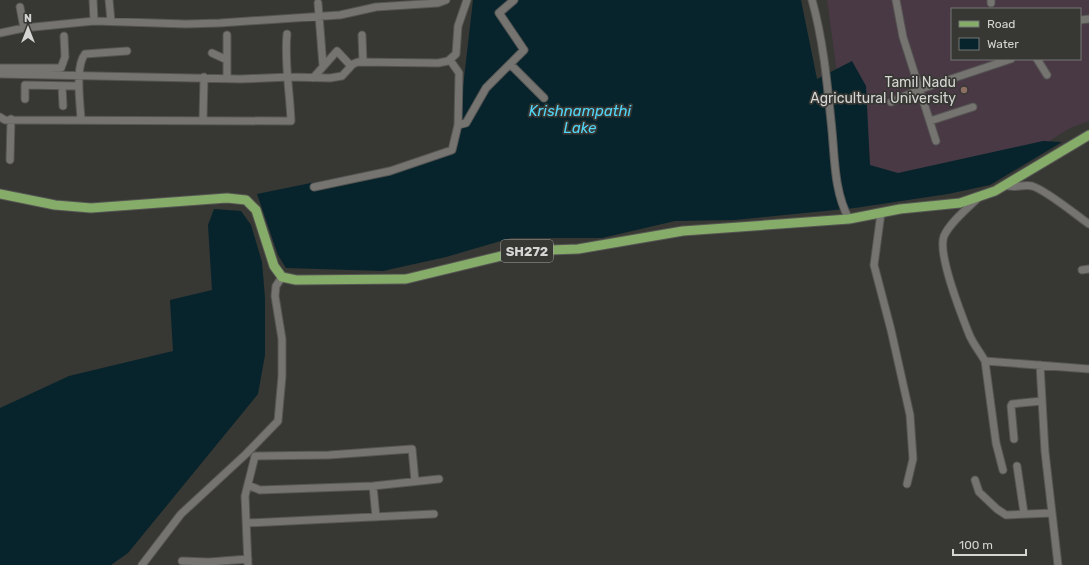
<svg xmlns="http://www.w3.org/2000/svg" width="1089" height="565" font-family="Rubik,sans-serif">
  <style>
    .education { fill: #493945; fill-rule: evenodd }
    .water { fill: #07242c }
    .lines { fill: none; stroke-linecap: round; stroke-linejoin: round }
    .minor-casing { stroke: #565553; stroke-width: 9 }
    .major-casing { stroke: #565553; stroke-width: 11 }
    .minor { stroke: #757471; stroke-width: 7 }
    .major { stroke: #85ac69; stroke-width: 9 }
    .education-dot { fill: #8d6e63; stroke: #373734; stroke-width: 1.5 }
    .labels { text-anchor: middle; dominant-baseline: central; stroke-width: 3.5; stroke-linejoin: round; paint-order: stroke }
    .shield { fill: #373734; stroke: #a6a6a3; stroke-width: 1 }
    .shield-label { font-size: 13px; font-weight: bold; fill: #d5d5d3 }
    .poi-label { font-size: 14px; fill: #d5d5d3; stroke: #373734; text-anchor: end }
    .water-label { font-size: 15px; font-style: italic; fill: #52d6f7; stroke: #373734 }
  </style>
  <rect width="100%" height="100%" fill="#373734"/>
  <path class="education" d="M 827,0 L 1089,0 L 1089,121 L 1070,128 L 1008,167 L 855,203 ZM 952,9 L 1080,9 L 1080,59 L 952,59 Z"/>
  <path class="water" d="M 473,0 L 801,0 L 817,79 L 852,61 L 866,86 L 870,165 L 898,173 L 1043,141 L 1062,142 L 990,185 L 948,194 L 855,208 L 735,220 L 675,221 L 602,238 L 511,238 L 446,257 L 383,271 L 286,268 L 278,255 L 257,194 L 443,156 L 458,131 Z
    M 214,209 L 241,211 L 251,225 L 262,262 L 265,298 L 265,355 L 258,394 L 128,553 L 111,565 L 0,565 L 0,408 L 69,376 L 173,351 L 170,300 L 212,290 L 208,225 Z"/>
  <g class="lines">
    <g class="minor-casing">
      <path id="minor" d="M 93,0 L 94,21
        M 109,0 L 111,21
        M 812,0 C 823,39 827,81 831,121 C 835,154 833,190 849,219
        M 896,0 L 903,37 L 936,141
        M 991,0 L 991,3
        M 318,3 L 323,66
        M 20,7 L 24,28
        M 1080,20 L 1089,19
        M 0,33 L 24,28 L 94,21 L 186,24 L 220,23 L 340,15 L 376,7 L 438,3 L 446,0
        M 362,35 L 363,62
        M 212,53 L 227,60
        M 1037,59 L 1047,75
        M 510,64 L 544,98
        M 0,68 L 61,68 L 65,57 L 64,36
        M 0,74 L 241,79 L 289,77 L 330,78 L 342,76 L 353,64 L 358,62 L 438,63 L 448,61 L 456,54 L 458,26 L 467,0
        M 227,78 L 227,35
        M 313,78 L 337,51 L 351,66
        M 62,86 L 63,106
        M 25,99 L 25,85 L 79,86
        M 891,102 L 921,89 L 1011,59
        M 0,117 L 5,120 L 291,121 C 290,93 284,61 287,34
        M 81,119 C 80,102 75,66 85,54 L 127,51
        M 203,120 L 204,77
        M 930,121 L 973,107
        M 458,125 L 466,123 L 486,88 L 524,50 L 499,13 L 514,0
        M 10,160 L 11,119
        M 1005,185 C 1014,189 1023,184 1032,186 C 1046,190 1076,215 1089,224
        M 314,187 L 390,171 L 452,150 L 458,125 L 459,73 L 450,60
        M 979,197 C 968,208 950,222 944,236 C 937,254 962,316 969,334 C 973,344 980,352 985,361 L 1089,369
        M 881,213 L 874,265 L 891,330 L 910,415 L 913,459 L 907,484
        M 1082,270 L 1089,269
        M 985,361 L 996,443 L 1003,470
        M 1040,365 L 1045,452 L 1058,565
        M 1014,439 L 1011,406 L 1012,404 L 1042,401
        M 1017,466 L 1024,513
        M 975,480 L 979,492 L 997,509 L 1006,515 L 1052,513
        M 248,485 L 260,490 L 373,486 L 439,479
        M 373,486 L 376,517
        M 248,523 L 434,514
        M 182,561 L 209,562 L 248,559
        M 142,565 L 181,514 L 246,454 L 278,421 L 282,376 L 282,339 L 275,296 L 276,286 L 282,277
        M 248,565 L 245,496 L 255,456 L 329,455 L 412,449 L 415,481"/>
    </g>
    <g class="major-casing">
      <path id="major" d="M 0,194 L 55,205 L 91,208 L 227,198 L 246,200 L 256,210 L 274,266 L 282,277 L 296,280 L 406,279 L 522,251 L 578,249 L 683,231 L 849,219 L 900,209 L 960,203 L 995,191 L 1089,135"/>
    </g>
    <use href="#minor" class="minor"/>
    <use href="#major" class="major"/>
  </g>
  <circle class="education-dot" cx="964" cy="90" r="4"/>
  <g class="labels">
    <rect class="shield" x="501" y="240" width="52" height="22" rx="3"/>
    <g class="shield-label">
      <text x="527" y="251">SH272</text>
    </g>
    <g class="poi-label">
      <text x="956" y="82">Tamil Nadu<tspan x="956" dy="16">Agricultural University</tspan></text>
    </g>
    <g class="water-label">
      <text x="580" y="111">Krishnampathi<tspan x="580" dy="17">Lake</tspan></text>
    </g>
  </g>
  <rect x="951" y="8" width="130" height="52" fill="#373734" stroke="#767674"/>
  <rect x="959" y="21" width="20" height="6" fill="#85ac69" stroke="#767674"/>
  <text x="987" y="28" font-size="12" fill="#d5d5d3">Road</text>
  <rect x="959" y="38" width="20" height="12" fill="#07242c" stroke="#767674"/>
  <text x="987" y="48" font-size="12" fill="#d5d5d3">Water</text>
  <g transform="translate(28 28)" stroke="#373734" stroke-width="3" paint-order="stroke">
  <path d="M0-3L7 15L0 10L-7 15Z" fill="#d5d5d3"/>
  <text y="-6" font-size="11" font-weight="bold" text-anchor="middle" fill="#d5d5d3">N</text>
  </g>
  <path d="M953 549v6h73v-6" fill="none" stroke="#d5d5d3" stroke-width="2"/>
  <text x="959" y="549" font-size="12" fill="#d5d5d3" stroke="#373734" stroke-width="3" paint-order="stroke">100 m</text>
</svg>
